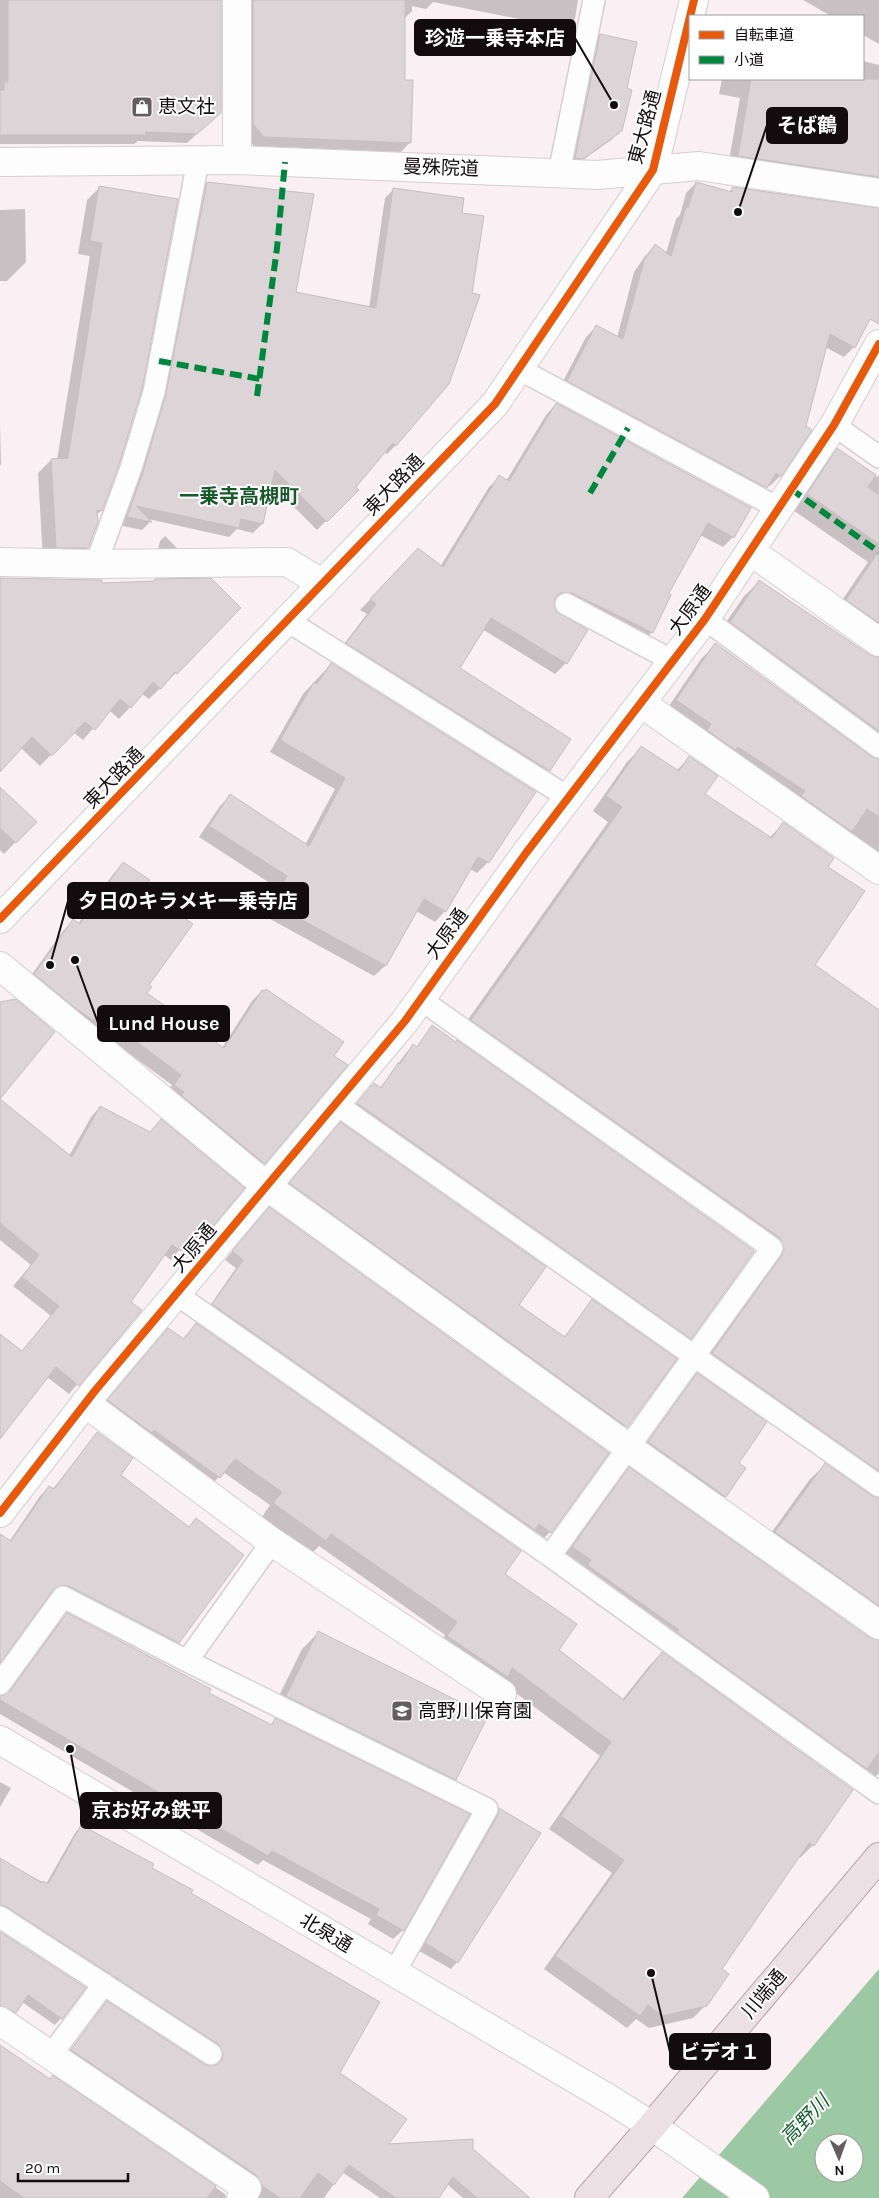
<svg xmlns="http://www.w3.org/2000/svg" width="879" height="2198" font-family="Karla,'Noto Sans JP',sans-serif">
  <style>
    .water { fill: #9cc8a3; fill-rule: evenodd }
    .shadow { fill: #0003 }
    .building { fill: #dcd4d6; stroke: #c6bec1 }
    .lines { fill: none; stroke-linecap: round; stroke-linejoin: round }
    .service-casing { stroke: #d7ced1; stroke-width: 24 }
    .minor-casing { stroke: #d7ced1; stroke-width: 30 }
    .tertiary-casing { stroke: #d7ced1; stroke-width: 30 }
    .trunk-casing { stroke: #b7a5ab; stroke-width: 30 }
    .service { stroke: #fefdfd; stroke-width: 21 }
    .minor { stroke: #fefdfd; stroke-width: 28 }
    .tertiary { stroke: #fefdfd; stroke-width: 28 }
    .trunk { stroke: #ece0e4; stroke-width: 28 }
    .quiet { stroke: #00873e; stroke-width: 6; stroke-dasharray: 12 6; stroke-linecap: butt }
    .cycleway-casing { stroke: #fff; stroke-width: 11 }
    .cycleway { stroke: #e8590c; stroke-width: 8 }
    .labels { text-anchor: middle; dominant-baseline: central; stroke-width: 4; stroke-linejoin: round; paint-order: stroke }
    .poi-label { font-size: 19px; fill: #130c0e; stroke: #fff; text-anchor: start }
    .street-label { font-size: 19px; fill: #130c0e; stroke: #fff }
    .neighbourhood-label { font-size: 20px; font-weight: bold; fill: #17592b; stroke: #fff }
    .water-label { font-size: 20px; font-style: italic; fill: #17612e; stroke: #fff }
    .leader { fill: none; stroke: #130c0e; stroke-width: 2 }
    .callout-dot { fill: #130c0e; stroke: #fff; stroke-width: 2 }
    .callout { fill: #130c0e; stroke: #130c0e; stroke-width: 2 }
    .callout-label { font-size: 20px; text-anchor: middle; font-weight: bold; fill: #fff }
  </style>
  <rect width="100%" height="100%" fill="#faf0f3"/>
  <path class="water" d="M 879,1969 L 879,2198 L 682,2198 ZM 824,2143 L 854,2143 L 854,2173 L 824,2173 Z"/>
  <path class="shadow" d="M 0,0 L 220,0 L 210,122 L 187,143 L 138,141 L 134,144 L 0,144 Z
    M 239,0 L 578,0 L 575,19 L 565,28 L 433,2 L 426,9 L 412,6 L 412,11 L 404,19 L 404,81 L 410,142 L 401,152 L 254,146 L 244,133 Z
    M 803,0 L 879,0 L 879,44 L 863,35 L 863,16 L 831,16 Z
    M 600,35 L 625,89 L 621,131 L 611,140 L 573,167 L 566,167 L 591,44 Z
    M 863,61 L 879,65 L 879,191 L 728,166 L 740,98 L 719,94 L 722,79 L 863,79 Z
    M 207,183 L 294,293 L 369,308 L 385,198 L 394,189 L 396,445 L 387,454 L 384,451 L 354,487 L 357,490 L 317,530 L 271,484 L 262,524 L 253,533 L 237,529 L 229,537 L 148,519 L 150,522 L 142,530 L 118,525 L 198,192 Z
    M 696,183 L 729,192 L 733,188 L 879,209 L 879,302 L 854,347 L 844,357 L 825,347 L 780,476 L 770,486 L 767,484 L 756,497 L 558,391 L 586,337 L 596,327 L 617,338 L 634,272 L 645,256 L 655,246 L 666,253 L 676,219 L 680,215 L 686,193 Z
    M 100,187 L 141,389 L 101,511 L 96,515 L 87,548 L 74,561 L 43,560 L 38,473 L 51,460 L 57,460 L 90,256 L 78,254 L 87,200 Z
    M 25,209 L 26,262 L 7,281 L 0,281 L 0,210 Z
    M 556,404 L 733,537 L 723,547 L 700,535 L 667,594 L 670,595 L 652,632 L 641,643 L 561,603 L 552,603 L 555,612 L 586,630 L 566,663 L 555,674 L 482,629 L 458,669 L 570,739 L 549,770 L 538,781 L 337,653 L 367,614 L 360,610 L 408,560 L 440,567 L 489,487 L 500,477 L 506,481 L 546,415 Z
    M 0,423 L 1,464 L 0,466 Z
    M 838,450 L 877,477 L 879,475 L 879,652 L 832,615 L 868,562 L 793,510 L 823,464 Z
    M 165,536 L 177,548 L 172,552 L 157,553 L 160,541 Z
    M 0,579 L 101,584 L 154,582 L 156,580 L 176,673 L 149,699 L 142,694 L 119,719 L 109,710 L 83,740 L 73,732 L 40,766 L 21,748 L 0,770 Z
    M 759,582 L 870,656 L 879,659 L 879,856 L 662,716 L 701,659 L 716,644 L 876,760 L 872,752 L 716,637 L 744,596 Z
    M 331,664 L 488,862 L 477,873 L 470,869 L 445,911 L 435,922 L 416,911 L 385,966 L 374,976 L 261,914 L 276,887 L 199,837 L 220,806 L 231,795 L 305,845 L 335,789 L 270,752 L 303,694 Z
    M 641,748 L 676,771 L 689,758 L 704,794 L 769,838 L 783,824 L 827,867 L 813,965 L 879,1011 L 879,1634 L 761,1547 L 810,1479 L 825,1465 L 876,1499 L 876,1495 L 698,1368 L 769,1257 L 457,1035 L 608,822 L 593,811 L 627,762 Z
    M 0,788 L 35,822 L 4,854 L 0,850 Z
    M 124,863 L 141,889 L 148,986 L 145,994 L 222,1048 L 252,1001 L 262,991 L 332,1056 L 346,1065 L 254,1173 L 165,1095 L 172,1085 L 111,1040 L 25,984 L 63,931 L 73,921 L 78,924 L 114,873 Z
    M 432,1027 L 690,1338 L 683,1345 L 350,1111 L 374,1084 L 380,1088 L 406,1053 L 413,1046 L 416,1047 Z
    M 0,1100 L 69,1156 L 91,1117 L 100,1107 L 207,1231 L 198,1240 L 191,1235 L 171,1260 L 163,1254 L 129,1302 L 141,1310 L 69,1394 L 47,1377 L 0,1436 L 0,1336 L 21,1352 L 51,1316 L 13,1286 L 31,1265 L 0,1240 Z
    M 333,1132 L 517,1305 L 564,1337 L 592,1301 L 675,1359 L 619,1434 L 283,1191 Z
    M 261,1217 L 550,1532 L 542,1540 L 205,1313 L 236,1268 L 225,1260 Z
    M 196,1325 L 503,1574 L 558,1651 L 622,1700 L 649,1666 L 662,1653 L 813,1845 L 800,1858 L 798,1856 L 720,1969 L 706,2005 L 693,2018 L 649,2028 L 636,2019 L 627,2028 L 544,1969 L 612,1873 L 549,1829 L 600,1756 L 501,1682 L 435,1649 L 445,1635 L 319,1546 L 312,1553 L 262,1517 L 270,1505 L 223,1472 L 207,1490 L 96,1413 L 168,1330 L 179,1344 L 187,1337 L 184,1337 Z
    M 692,1380 L 737,1463 L 745,1468 L 720,1502 L 643,1448 Z
    M 97,1433 L 119,1475 L 188,1528 L 196,1519 L 178,1642 L 169,1651 L 59,1595 L 49,1595 L 0,1661 L 0,1539 L 7,1545 L 40,1496 L 49,1487 L 52,1490 Z
    M 629,1469 L 869,1639 L 879,1641 L 879,1773 L 867,1786 L 558,1562 L 615,1484 Z
    M 67,1615 L 207,1693 L 270,1725 L 275,1720 L 403,1930 L 393,1939 L 368,1924 L 371,1919 L 263,1860 L 258,1865 L 0,1714 L 0,1697 L 7,1694 L 58,1624 Z
    M 318,1633 L 455,1779 L 439,1795 L 271,1712 L 302,1649 Z
    M 0,1782 L 11,1788 L 0,1807 Z
    M 500,1810 L 457,1962 L 451,1969 L 419,1951 L 491,1823 L 493,1816 Z
    M 81,1826 L 189,1894 L 338,2074 L 386,2146 L 472,2150 L 504,2198 L 463,2198 L 447,2184 L 438,2198 L 380,2198 L 342,2172 L 324,2198 L 256,2198 L 65,2057 L 107,2003 L 204,2066 L 211,2068 L 217,2063 L 215,2055 L 0,1913 L 0,1859 L 46,1884 L 75,1833 Z
    M 0,1933 L 61,2018 L 55,2025 L 22,2002 L 8,2019 L 0,2015 Z
    M 0,2047 L 49,2080 L 53,2077 L 225,2194 L 226,2198 L 0,2198 Z"/>
  <path class="building" d="M 8,0 L 221,0 L 221,113 L 197,134 L 146,132 L 145,135 L 0,135 L 0,90 L 4,90 L 4,82 L 8,82 Z
    M 253,0 L 405,0 L 405,80 L 413,80 L 411,143 L 264,137 L 253,124 Z
    M 600,34 L 637,42 L 627,88 L 632,90 L 622,131 L 583,159 L 575,158 Z
    M 751,79 L 879,79 L 879,177 L 738,156 Z
    M 207,182 L 314,194 L 296,292 L 376,308 L 393,188 L 464,198 L 462,213 L 484,216 L 472,293 L 480,295 L 449,384 L 396,446 L 393,443 L 356,487 L 359,490 L 327,522 L 275,470 L 263,524 L 241,519 L 239,528 L 136,506 L 152,522 L 127,517 L 143,472 L 166,394 Z
    M 696,182 L 732,192 L 732,187 L 879,208 L 879,324 L 870,319 L 855,348 L 830,334 L 806,426 L 812,430 L 781,477 L 776,473 L 767,488 L 567,381 L 596,325 L 623,339 L 644,260 L 655,244 L 671,256 L 686,207 L 688,208 Z
    M 99,186 L 178,199 L 142,389 L 119,464 L 102,511 L 97,510 L 98,522 L 88,548 L 56,548 L 51,459 L 68,458 L 102,243 L 90,241 Z
    M 556,403 L 751,508 L 734,538 L 708,523 L 669,593 L 671,595 L 653,633 L 572,593 L 560,593 L 555,598 L 554,604 L 556,611 L 588,630 L 567,664 L 491,618 L 460,668 L 571,739 L 550,771 L 346,643 L 376,604 L 370,599 L 418,548 L 443,567 L 499,475 L 509,481 Z
    M 837,448 L 876,475 L 868,487 L 879,495 L 879,544 L 807,494 Z
    M 879,551 L 879,623 L 846,600 Z
    M 0,578 L 102,580 L 102,583 L 155,581 L 155,579 L 211,578 L 241,608 L 177,674 L 175,672 L 161,689 L 153,682 L 131,708 L 120,699 L 95,730 L 85,722 L 52,756 L 32,737 L 0,772 Z
    M 759,580 L 870,655 L 879,657 L 879,731 L 730,622 Z
    M 715,643 L 872,757 L 879,759 L 879,817 L 867,809 L 852,832 L 801,796 L 805,791 L 738,747 L 735,750 L 707,730 L 711,724 L 676,700 Z
    M 331,663 L 536,792 L 489,863 L 478,857 L 446,912 L 424,899 L 386,966 L 271,903 L 287,876 L 209,826 L 230,794 L 309,846 L 345,778 L 280,740 L 314,682 L 317,684 Z
    M 641,746 L 679,771 L 689,756 L 718,776 L 705,794 L 772,838 L 783,822 L 834,858 L 828,867 L 865,891 L 815,965 L 879,1010 L 879,1471 L 712,1353 L 782,1255 L 784,1249 L 780,1238 L 471,1020 L 622,807 L 606,796 Z
    M 0,787 L 37,822 L 16,843 L 0,828 Z
    M 123,862 L 150,880 L 143,889 L 193,924 L 149,985 L 152,987 L 147,993 L 224,1048 L 262,990 L 264,991 L 266,989 L 344,1042 L 334,1056 L 348,1065 L 265,1164 L 181,1095 L 184,1092 L 174,1085 L 181,1075 L 121,1030 L 117,1036 L 75,1008 L 34,974 L 73,919 L 80,924 Z
    M 16,999 L 55,1032 L 0,1099 L 72,1157 L 100,1106 L 150,1132 L 161,1119 L 245,1188 L 208,1232 L 199,1225 L 181,1251 L 172,1245 L 131,1302 L 142,1310 L 79,1386 L 56,1367 L 0,1439 L 0,1334 L 22,1351 L 59,1306 L 22,1277 L 39,1255 L 0,1223 L 0,1002 Z
    M 432,1025 L 456,1042 L 457,1040 L 754,1251 L 691,1339 L 357,1103 L 374,1083 L 381,1088 L 398,1063 L 400,1064 L 413,1044 L 417,1047 Z
    M 340,1122 L 546,1267 L 519,1305 L 565,1337 L 592,1299 L 677,1359 L 627,1427 L 289,1183 Z
    M 269,1207 L 609,1453 L 551,1533 L 539,1524 L 535,1530 L 212,1304 L 243,1260 L 232,1251 Z
    M 196,1323 L 521,1551 L 505,1574 L 577,1624 L 559,1650 L 624,1700 L 662,1652 L 853,1790 L 814,1846 L 809,1843 L 722,1969 L 729,1974 L 707,2006 L 662,2016 L 648,2005 L 640,2016 L 555,1956 L 624,1860 L 561,1816 L 611,1742 L 512,1668 L 508,1677 L 447,1636 L 457,1622 L 331,1534 L 326,1541 L 273,1503 L 282,1492 L 235,1459 L 220,1478 L 154,1430 L 152,1433 L 107,1400 L 168,1328 L 184,1339 Z
    M 697,1373 L 767,1422 L 739,1463 L 746,1468 L 726,1497 L 648,1442 Z
    M 97,1432 L 133,1458 L 121,1475 L 189,1527 L 196,1518 L 244,1555 L 179,1643 L 69,1586 L 63,1585 L 53,1590 L 0,1663 L 0,1534 L 11,1541 L 49,1486 L 54,1489 Z
    M 825,1463 L 872,1496 L 879,1498 L 879,1606 L 775,1532 Z
    M 629,1467 L 870,1638 L 879,1640 L 879,1752 L 867,1769 L 677,1632 L 679,1630 L 587,1565 L 591,1560 L 572,1547 Z
    M 67,1613 L 211,1689 L 209,1693 L 272,1725 L 275,1718 L 470,1814 L 404,1931 L 376,1915 L 379,1909 L 272,1851 L 268,1856 L 0,1700 L 0,1696 L 10,1691 Z
    M 318,1631 L 488,1716 L 456,1780 L 286,1696 Z
    M 499,1808 L 541,1833 L 458,1963 L 425,1943 L 498,1815 Z
    M 81,1825 L 154,1864 L 152,1868 L 193,1890 L 191,1893 L 380,2002 L 340,2073 L 407,2119 L 389,2144 L 473,2139 L 473,2149 L 530,2198 L 477,2198 L 453,2177 L 439,2198 L 396,2198 L 349,2165 L 334,2185 L 318,2173 L 300,2198 L 280,2198 L 262,2186 L 256,2175 L 71,2050 L 107,2001 L 205,2065 L 211,2066 L 217,2065 L 222,2060 L 223,2054 L 218,2044 L 7,1907 L 0,1905 L 0,1858 L 42,1883 L 43,1881 L 48,1884 Z
    M 0,1932 L 86,1988 L 62,2019 L 28,1995 L 16,2013 L 0,2006 Z
    M 0,2045 L 50,2079 L 53,2075 L 216,2186 L 207,2198 L 24,2198 L 0,2181 Z"/>
  <g class="lines">
    <g class="service-casing">
      <path id="service" d="M 559,173 L 594,0
        M 519,369 L 778,508
        M 834,425 L 879,457
        M 96,564 L 131,468 L 154,392 L 198,161
        M 566,604 L 673,661
        M 705,619 L 879,747
        M 288,621 L 569,798
        M 420,999 L 772,1248 L 550,1556
        M 336,1104 L 879,1486
        M 176,1294 L 550,1556 L 879,1793
        M 187,1661 L 272,1542
        M 0,1684 L 63,1597 L 187,1661 L 487,1809 L 394,1973
        M 0,1917 L 211,2054
        M 51,2055 L 104,1984"/>
    </g>
    <g class="minor-casing">
      <path id="minor" d="M 237,0 L 237,160
        M 653,170 L 699,166 L 879,193
        M 750,551 L 879,642
        M 0,562 L 96,564 L 287,562 L 323,584
        M 641,703 L 879,870
        M 0,966 L 268,1187 L 629,1448 L 879,1625
        M 85,1403 L 272,1542 L 502,1694
        M 0,1513 L 94,1392 L 405,1021 L 526,853 L 705,619 L 834,425 L 879,344
        M 0,2021 L 247,2188 L 241,2198"/>
    </g>
    <g class="tertiary-casing">
      <path id="tertiary" d="M 0,162 L 237,160 L 597,175 L 653,170
        M 0,919 L 495,404 L 653,170 L 694,0
        M 0,1740 L 611,2100 L 652,2126 L 755,2198"/>
    </g>
    <g class="trunk-casing">
      <path id="trunk" d="M 589,2198 L 652,2126 L 879,1857"/>
    </g>
    <use href="#service" class="service"/>
    <use href="#minor" class="minor"/>
    <use href="#tertiary" class="tertiary"/>
    <use href="#trunk" class="trunk"/>
    <path class="quiet" d="M 159,361 L 260,379
      M 257,396 L 277,248 L 285,162
      M 791,489 L 879,552
      M 590,493 L 628,428"/>
    <g class="cycleway-casing">
      <path id="cycleway" d="M 0,919 L 495,404 L 653,170 L 694,0
        M 0,1513 L 94,1392 L 405,1021 L 526,853 L 705,619 L 834,425 L 879,344"/>
    </g>
    <use href="#cycleway" class="cycleway"/>
  </g>
  <defs>
    <g id="shop-square" transform="scale(1.125)"><rect x="-9" y="-9" width="18" height="18" rx="4" fill="#645c5e" stroke="#fff"/><path d="M-5-2.5h2.3a2.7 3.5 0 0 1 5.4 0H5L5.5 6h-11ZM-1.5-2.5h3a1.5 2.3 0 0 0-3 0Z" fill="#fff"/></g>
    <g id="school-square" transform="scale(1.125)"><rect x="-9" y="-9" width="18" height="18" rx="4" fill="#645c5e" stroke="#fff"/><path d="M0-5L7-2L0 1L-7-2ZM-4 1L0 2.5L4 1V4Q0 6-4 4Z" fill="#fff"/></g>
  </defs>
  <g fill-rule="evenodd">
    <use href="#shop-square" x="142" y="107"/>
    <use href="#school-square" x="402" y="1711"/>
  </g>
  <g class="labels">
    <g class="poi-label">
      <text x="158" y="107">恵文社</text>
      <text x="418" y="1711">高野川保育園</text>
    </g>
    <g class="street-label">
      <text transform="translate(645 127) rotate(-75)">東大路通</text>
      <text transform="translate(441 168) rotate(2)">曼殊院道</text>
      <text transform="translate(394 485) rotate(-46)">東大路通</text>
      <text transform="translate(690 610) rotate(-54)">大原通</text>
      <text transform="translate(114 778) rotate(-46)">東大路通</text>
      <text transform="translate(447 934) rotate(-54)">大原通</text>
      <text transform="translate(194 1248) rotate(-50)">大原通</text>
      <text transform="translate(326 1933) rotate(31)">北泉通</text>
      <text transform="translate(764 1994) rotate(-50)">川端通</text>
    </g>
    <g class="neighbourhood-label">
      <text x="239" y="496">一乗寺高槻町</text>
    </g>
    <g class="water-label">
      <text transform="translate(805 2120) rotate(-46)">高野川</text>
    </g>
  </g>
  <path class="leader" d="M614 105L575 38M738 212L767 125M50 965L68 901M75 960L98 1023M70 1749L81 1810M651 1973L670 2052"/>
  <g class="callout-dot">
    <circle cx="614" cy="105" r="5"/>
    <circle cx="738" cy="212" r="5"/>
    <circle cx="50" cy="965" r="5"/>
    <circle cx="75" cy="960" r="5"/>
    <circle cx="70" cy="1749" r="5"/>
    <circle cx="651" cy="1973" r="5"/>
  </g>
  <g class="callout">
    <rect x="415" y="20" width="160" height="35" rx="5"/>
    <rect x="767" y="108" width="80" height="35" rx="5"/>
    <rect x="68" y="883" width="240" height="35" rx="5"/>
    <rect x="98" y="1006" width="131" height="35" rx="5"/>
    <rect x="81" y="1793" width="140" height="35" rx="5"/>
    <rect x="670" y="2034" width="100" height="35" rx="5"/>
  </g>
  <g class="callout-label">
    <text x="495" y="45">珍遊一乗寺本店</text>
    <text x="807" y="132">そば鶴</text>
    <text x="188" y="908">夕日のキラメキ一乗寺店</text>
    <text x="164" y="1030">Lund House</text>
    <text x="151" y="1817">京お好み鉄平</text>
    <text x="720" y="2059">ビデオ１</text>
  </g>
  <rect x="689" y="15" width="175" height="65" fill="#ffffff" stroke="#a19e9f"/>
  <rect x="699" y="31" width="25" height="8" fill="#e8590c" stroke="#a19e9f"/>
  <text x="734" y="40" font-size="15" fill="#130c0e">自転車道</text>
  <rect x="699" y="56" width="25" height="8" fill="#00873e" stroke="#a19e9f"/>
  <text x="734" y="65" font-size="15" fill="#130c0e">小道</text>
  <g transform="translate(839 2158) rotate(178)"><circle r="24" fill="#ffffff" stroke="#a19e9f"/>
  <path d="M0-4L9 19L0 12L-9 19Z" fill="#645c5e"/>
  <text y="-8" font-size="14" font-weight="bold" text-anchor="middle" fill="#130c0e">N</text>
  </g>
  <path d="M18 2173v8h110v-8" fill="none" stroke="#130c0e" stroke-width="2.5"/>
  <text x="25" y="2173" font-size="15" fill="#130c0e" stroke="#ffffff" stroke-width="4" paint-order="stroke">20 m</text>
</svg>
